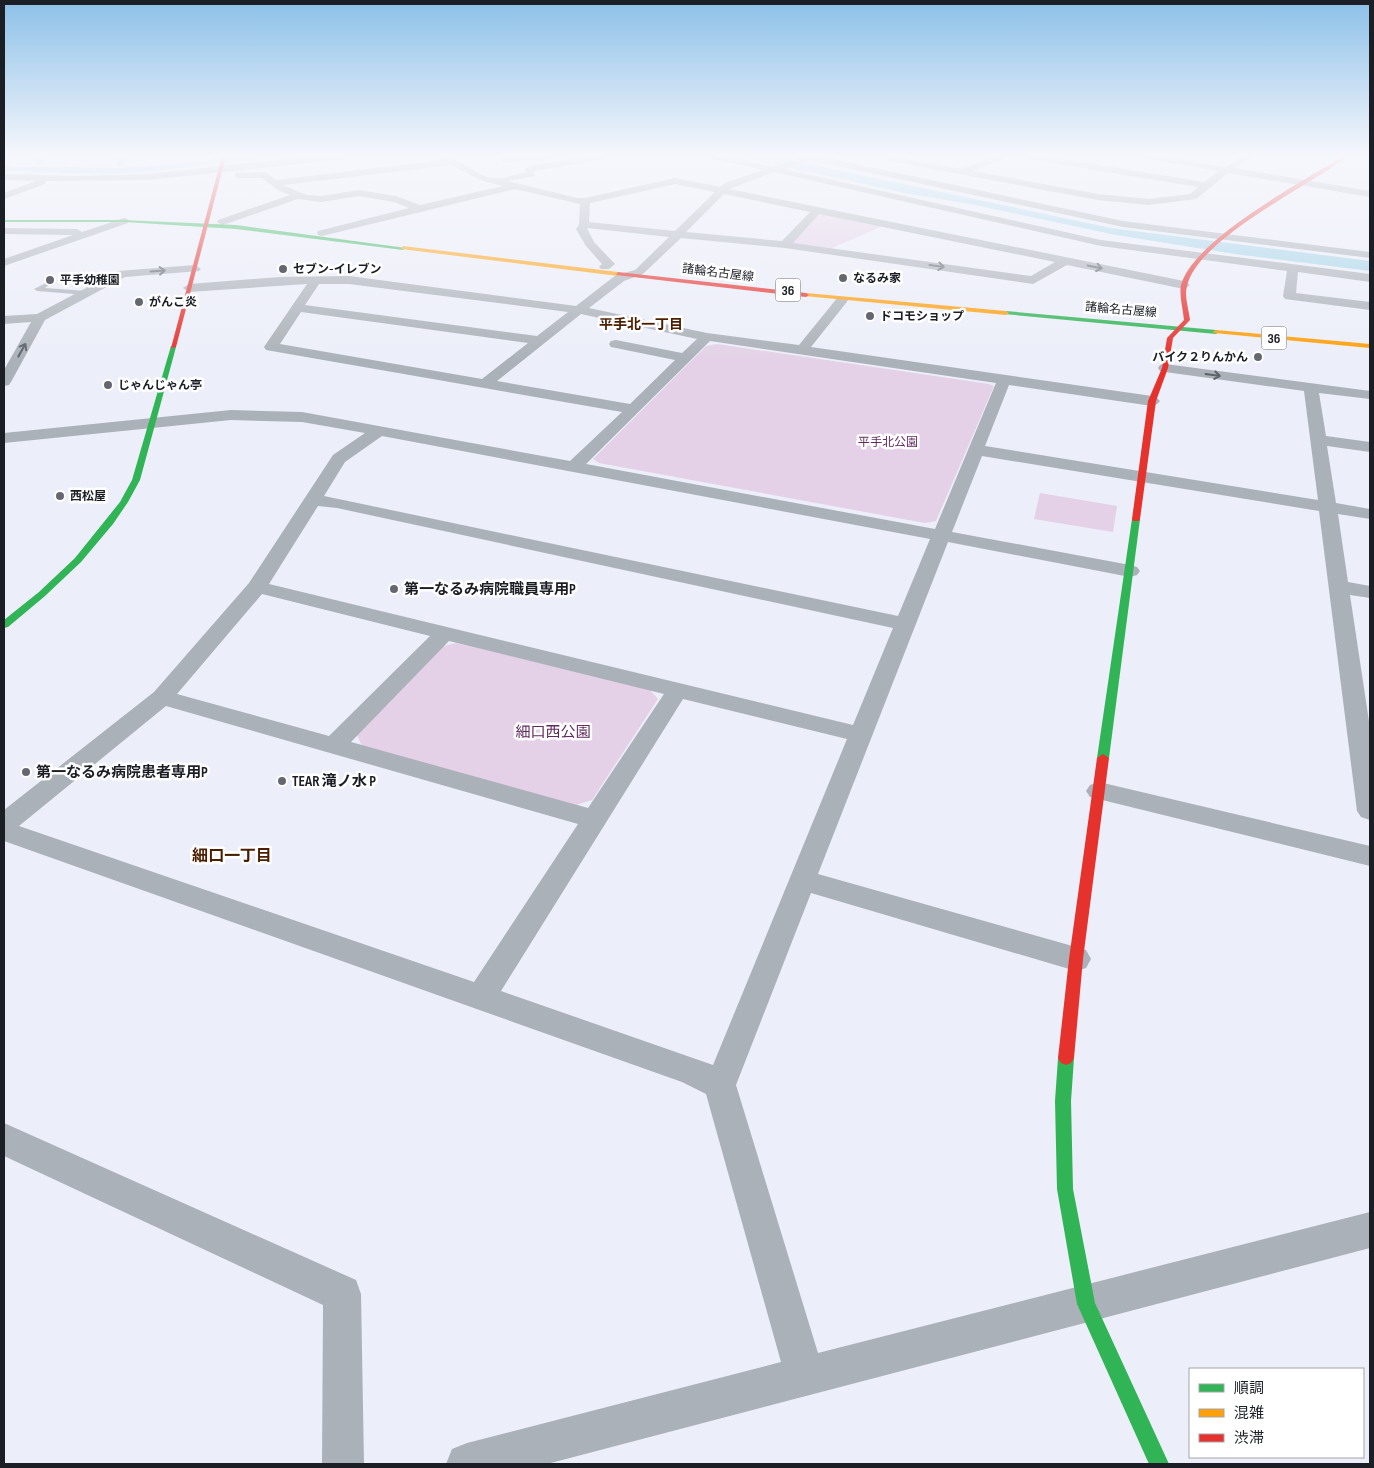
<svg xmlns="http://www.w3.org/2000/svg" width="1374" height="1468" font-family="'Sofia Sans Condensed','Noto Sans JP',sans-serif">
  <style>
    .green { fill: #e4d1e7 }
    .water { fill: #a3d3e7 }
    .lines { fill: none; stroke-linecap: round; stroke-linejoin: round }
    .lane { fill: #abb1b8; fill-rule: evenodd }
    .street { fill: #abb1b8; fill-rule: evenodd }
    .fast { fill: #30b455; fill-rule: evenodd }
    .slow { fill: #ff9f0a; fill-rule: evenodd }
    .jam { fill: #e5322d; fill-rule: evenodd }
    .oneway { stroke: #5c6068 }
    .poi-dot { fill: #656770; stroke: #fff; stroke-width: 2 }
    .labels { text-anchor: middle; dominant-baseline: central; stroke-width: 5; stroke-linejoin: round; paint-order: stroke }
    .far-poi-label { font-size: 12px; font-weight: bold; fill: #1c1e26; stroke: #fff; text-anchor: start }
    .far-street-label { font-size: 12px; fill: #1c1e26; stroke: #fff }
    .far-park-label { font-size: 12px; fill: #622b5f; stroke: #fff }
    .shield { fill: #fff; stroke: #606267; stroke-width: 1 }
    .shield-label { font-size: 14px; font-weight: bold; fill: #1c1e26 }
    .far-neighbourhood-label { font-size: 14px; font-weight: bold; fill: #4b1e00; stroke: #fff }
    .poi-label { font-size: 15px; font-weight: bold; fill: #1c1e26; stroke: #fff; text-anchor: start }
    .park-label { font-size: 15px; fill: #622b5f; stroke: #fff }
    .neighbourhood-label { font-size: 16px; font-weight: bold; fill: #4b1e00; stroke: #fff }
  </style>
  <rect width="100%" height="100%" fill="#eceef9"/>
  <path class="green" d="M 827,214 L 879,224 L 881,227 L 832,248 L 797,245 L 792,242 L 817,215 Z
    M 717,344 L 989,384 L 994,386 L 936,521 L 925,523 L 599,463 L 593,459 L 706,346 Z
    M 1040,493 L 1117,506 L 1113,532 L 1034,519 Z
    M 456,643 L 649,689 L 658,699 L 592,800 L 576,805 L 362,746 L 357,735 L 440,647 Z"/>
  <path class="water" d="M 241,156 L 284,156 L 153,171 L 110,174 L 4,171 L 4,166 L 116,168 L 168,165 Z
    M 736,156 L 771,156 L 1111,228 L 1370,261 L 1370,271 L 1235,254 L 1116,235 L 975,205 L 905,193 Z"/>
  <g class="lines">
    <path class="lane" d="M 48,282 L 51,284 L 45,288 L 87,291 L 90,293 L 87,295 L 37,291 L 34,289 Z"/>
    <path class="street" d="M 33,156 L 41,156 L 44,162 L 40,165 L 37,164 Z
      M 115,156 L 123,156 L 124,166 L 118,166 Z
      M 315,156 L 348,156 L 344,159 L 148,180 L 46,181 L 45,184 L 4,199 L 4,193 L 36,181 L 4,180 L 4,174 L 76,176 L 148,174 Z
      M 437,156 C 459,154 475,177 495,178 C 504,179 516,174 526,172 L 524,169 L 529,166 L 592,156 L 609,156 L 605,159 L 534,171 L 534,176 L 508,181 L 577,198 L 585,198 L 675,178 L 720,187 L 725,183 L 763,170 L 710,158 L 709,156 L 723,156 L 773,167 L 800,158 L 799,156 L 818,156 L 1123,221 L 1370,252 L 1370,258 L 1123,227 L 810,160 L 784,169 L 1101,240 L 1370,274 L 1370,282 L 1298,272 L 1296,293 L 1370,302 L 1370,310 L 1285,299 L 1283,296 L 1287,271 L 1101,246 L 774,172 L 729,189 L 1184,281 L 1190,285 L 1184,289 L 1067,265 L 1033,284 L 785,248 L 681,238 L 643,274 L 624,281 L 589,308 L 707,333 L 799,345 L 838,297 L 846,297 L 848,300 L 846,303 L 811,347 L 1152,396 L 1157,398 L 1160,401 L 1157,404 L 1152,406 L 1009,385 L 985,446 L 1318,500 L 1304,391 L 1165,372 L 1160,371 L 1158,368 L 1160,365 L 1165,364 L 1370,391 L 1370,399 L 1319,393 L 1326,436 L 1370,442 L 1370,452 L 1327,446 L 1336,503 L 1370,509 L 1370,519 L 1338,514 L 1348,582 L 1370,586 L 1370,598 L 1350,595 L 1370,728 L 1370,820 L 1361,817 L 1357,811 L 1319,511 L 982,456 L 952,532 L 1130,565 L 1137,567 L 1140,571 L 1137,575 L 1130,577 L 948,542 L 818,874 L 1076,947 L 1086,950 L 1091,959 L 1086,968 L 1076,971 L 811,893 L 736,1085 L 818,1353 L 1370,1212 L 1370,1248 L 547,1464 L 446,1464 L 452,1449 L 467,1443 L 781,1362 L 706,1094 L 682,1082 L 4,841 L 4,810 L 154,692 L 249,583 L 333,455 L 365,433 L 302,422 L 231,420 L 4,443 L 4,433 L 231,410 L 302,412 L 570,461 L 622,412 L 266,350 L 264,347 L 307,284 L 189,292 L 183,288 L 189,284 L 280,277 L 349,276 L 576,306 L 616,275 L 635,270 L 669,237 L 587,228 L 594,242 L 615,264 L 609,269 L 601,269 L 599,267 L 602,264 L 586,246 L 576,229 L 579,225 L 580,204 L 515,189 L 322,236 L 318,235 L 317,233 L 318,231 L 409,208 L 394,202 L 359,196 L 321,202 L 298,199 L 226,224 L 222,225 L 217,222 L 218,220 L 290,195 L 278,190 L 262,178 L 238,178 L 235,177 L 235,173 L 265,172 L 277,180 L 443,160 ZM 451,165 L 483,181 L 503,186 L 420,205 L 396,196 L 359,190 L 321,196 L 307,195 L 283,185 ZM 675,184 L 715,192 L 675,231 L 589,222 L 590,203 ZM 724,194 L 810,212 L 782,241 L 686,232 ZM 819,214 L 1055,262 L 1031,276 L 793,243 ZM 319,284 L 349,284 L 568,312 L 537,336 L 305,305 ZM 301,312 L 528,343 L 482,379 L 280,344 ZM 581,314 L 697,339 L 682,353 L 616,340 L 611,341 L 609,344 L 611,347 L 675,360 L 630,404 L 497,381 ZM 710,341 L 996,383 L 935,529 L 586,464 ZM 382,436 L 930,539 L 898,616 L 324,496 L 345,462 ZM 318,506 L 337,508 L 893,628 L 853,725 L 269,584 ZM 262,594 L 430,636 L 329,736 L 177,694 ZM 449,641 L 664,694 L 588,808 L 351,742 ZM 683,699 L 847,739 L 713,1065 L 501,991 ZM 166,706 L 578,824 L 474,982 L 19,826 Z
      M 524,156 L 552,156 L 548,159 L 505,163 L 501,160 L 505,157 Z
      M 887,156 L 962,169 L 994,156 L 1005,156 L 1004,158 L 973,171 L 1098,194 L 1149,199 L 1190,194 L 1198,187 L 1028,159 L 1024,156 L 1042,156 L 1204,182 L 1219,171 L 1147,159 L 1143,156 L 1160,156 L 1225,167 L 1243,156 L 1253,156 L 1235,168 L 1370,191 L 1370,197 L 1228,173 L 1196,199 L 1149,205 L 1098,200 L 890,161 L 886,158 Z
      M 124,218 L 128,219 L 129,221 L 128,223 L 4,266 L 4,259 L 73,235 L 4,234 L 4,228 L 77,229 L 82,232 Z
      M 195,265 L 201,269 L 199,271 L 125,277 L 45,320 L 11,382 L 9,385 L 4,386 L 4,370 L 31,322 L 4,324 L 4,316 L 37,314 L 118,271 Z
      M 1099,782 L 1370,846 L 1370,866 L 1090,797 L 1086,791 L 1090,785 Z
      M 4,1123 L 356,1280 L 361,1294 L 364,1464 L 322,1464 L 323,1305 L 4,1156 Z"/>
    <path class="fast" d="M 4,220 L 124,220 L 236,225 L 406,248 L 403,250 L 236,229 L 124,222 L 4,222 Z
      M 1006,311 L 1216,330 L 1219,332 L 1216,334 L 1004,314 L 1004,312 Z
      M 171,346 L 176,347 L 140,480 L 128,502 L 113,524 L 81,562 L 45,596 L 8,627 L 4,628 L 4,620 L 39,592 L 75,558 L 120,502 L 132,480 Z
      M 1136,516 L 1140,519 L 1109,758 L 1103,762 L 1097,758 L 1132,519 Z
      M 1066,1051 L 1071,1053 L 1074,1058 L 1071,1101 L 1073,1189 L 1095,1303 L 1169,1464 L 1149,1464 L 1077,1304 L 1057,1189 L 1055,1101 L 1058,1058 L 1061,1053 Z"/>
    <path class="slow" d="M 403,246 L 618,272 L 621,274 L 618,276 L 401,249 Z
      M 806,293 L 1006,311 L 1009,313 L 1006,315 L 804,296 L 804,294 Z
      M 1216,330 L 1370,344 L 1370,348 L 1214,333 L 1213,332 Z"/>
    <path class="jam" d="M 222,156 L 226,156 L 176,347 L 171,348 Z
      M 1344,156 L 1348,156 C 1310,186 1198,238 1187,286 C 1184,296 1189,310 1190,320 L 1173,338 L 1168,368 L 1156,401 L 1140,519 L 1139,521 L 1133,521 L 1132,519 L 1148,401 L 1162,368 L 1167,338 L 1184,320 C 1183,309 1179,296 1181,285 C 1194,239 1303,181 1344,156 Z
      M 618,272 L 806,293 L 809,295 L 806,297 L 616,275 Z
      M 1103,754 L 1109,758 L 1083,959 L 1074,1058 L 1071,1063 L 1066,1065 L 1061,1063 L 1058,1058 L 1069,959 L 1097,758 Z"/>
  </g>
  <defs><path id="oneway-shaft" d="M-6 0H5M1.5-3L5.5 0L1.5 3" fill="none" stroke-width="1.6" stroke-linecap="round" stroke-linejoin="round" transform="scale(1.25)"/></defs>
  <g class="oneway">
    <use href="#oneway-shaft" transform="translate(937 266) rotate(8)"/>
    <use href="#oneway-shaft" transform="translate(1095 267) rotate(12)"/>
    <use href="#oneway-shaft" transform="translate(158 271) rotate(-4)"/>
    <use href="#oneway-shaft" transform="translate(22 350) rotate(-61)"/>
    <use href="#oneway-shaft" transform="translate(1213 375) rotate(8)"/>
  </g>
  <linearGradient id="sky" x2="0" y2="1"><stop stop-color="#8cc0e8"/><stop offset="0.43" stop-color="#f6f7fc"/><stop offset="1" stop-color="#f6f7fc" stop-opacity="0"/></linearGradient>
  <rect width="1374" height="361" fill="url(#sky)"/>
  <g class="poi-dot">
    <circle cx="283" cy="269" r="5"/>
    <circle cx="843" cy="278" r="5"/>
    <circle cx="50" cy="280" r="5"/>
    <circle cx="139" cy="302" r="5"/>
    <circle cx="870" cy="316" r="5"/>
    <circle cx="1258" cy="357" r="5"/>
    <circle cx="108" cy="385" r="5"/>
    <circle cx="60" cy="496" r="5"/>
    <circle cx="394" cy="589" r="5"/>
    <circle cx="26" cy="772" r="5"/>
    <circle cx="282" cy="781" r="5"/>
  </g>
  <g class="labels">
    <g class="far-poi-label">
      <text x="293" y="269">セブン-イレブン</text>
      <text x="853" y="278">なるみ家</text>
      <text x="60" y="280">平手幼稚園</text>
      <text x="149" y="302">がんこ炎</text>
      <text x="880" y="316">ドコモショップ</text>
      <text x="1248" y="357" text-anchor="end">バイク２りんかん</text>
      <text x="118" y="385">じゃんじゃん亭</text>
      <text x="70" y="496">西松屋</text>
    </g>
    <g class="far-street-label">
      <text transform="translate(718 273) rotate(7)">諸輪名古屋線</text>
      <text transform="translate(1121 310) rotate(5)">諸輪名古屋線</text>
    </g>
    <g class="far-park-label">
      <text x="888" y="442">平手北公園</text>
    </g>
    <g class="shield">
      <rect x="775.5" y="278.5" width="25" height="23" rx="4"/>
      <rect x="1261.5" y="326.5" width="25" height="23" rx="4"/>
    </g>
    <g class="shield-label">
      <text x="788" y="290">36</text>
      <text x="1274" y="338">36</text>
    </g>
    <g class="far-neighbourhood-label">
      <text x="641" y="324">平手北一丁目</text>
    </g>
    <g class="poi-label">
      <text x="404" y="589">第一なるみ病院職員専用P</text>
      <text x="36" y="772">第一なるみ病院患者専用P</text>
      <text x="292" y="781">TEAR 滝ノ水 P</text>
    </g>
    <g class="park-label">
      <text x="553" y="732">細口西公園</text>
    </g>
    <g class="neighbourhood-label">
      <text x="232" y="856">細口一丁目</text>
    </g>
  </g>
  <rect width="1374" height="1468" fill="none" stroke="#1c1e26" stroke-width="10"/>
  <rect x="1189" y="1368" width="175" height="90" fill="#ffffff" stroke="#a4a5a8"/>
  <rect x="1199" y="1384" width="25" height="8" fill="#30b455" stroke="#a4a5a8"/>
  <text x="1234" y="1393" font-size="15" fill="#1c1e26">順調</text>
  <rect x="1199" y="1409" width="25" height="8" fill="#ff9f0a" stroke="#a4a5a8"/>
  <text x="1234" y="1418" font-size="15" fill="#1c1e26">混雑</text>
  <rect x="1199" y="1434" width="25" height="8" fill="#e5322d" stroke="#a4a5a8"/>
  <text x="1234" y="1443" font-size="15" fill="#1c1e26">渋滞</text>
</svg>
